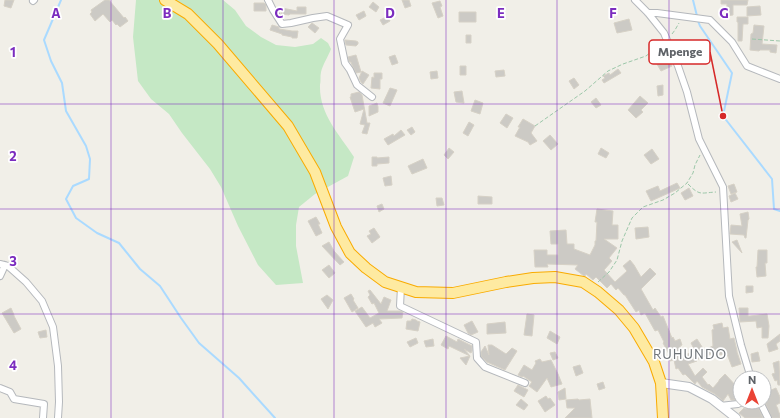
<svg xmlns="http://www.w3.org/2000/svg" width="780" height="418" font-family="Commissioner,sans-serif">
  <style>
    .green { fill: #c5e8c5 }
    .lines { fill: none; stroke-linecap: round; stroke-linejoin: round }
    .stream { stroke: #aadaff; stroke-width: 2 }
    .building { fill: #cccac5; stroke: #d6d1c6 }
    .minor-casing { stroke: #b5b8bc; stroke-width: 8 }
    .secondary-casing { stroke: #b6babf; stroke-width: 10 }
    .trunk-casing { stroke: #f9ab00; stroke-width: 12 }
    .path { stroke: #9cc7a9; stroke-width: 1; stroke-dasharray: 4 2; stroke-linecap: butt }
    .minor { stroke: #fff; stroke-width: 6 }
    .secondary { stroke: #fff; stroke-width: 8 }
    .trunk { stroke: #feeaa1; stroke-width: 10 }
    .grid { fill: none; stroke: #7b2cbf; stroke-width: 1; stroke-opacity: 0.55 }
    .labels { text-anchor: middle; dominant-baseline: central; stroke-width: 3.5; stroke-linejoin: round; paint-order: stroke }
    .quarter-label { font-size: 13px; letter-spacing: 1px; fill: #70757a; stroke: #fff }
    .grid-label { font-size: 13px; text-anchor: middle; font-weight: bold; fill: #7b2cbf; stroke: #fff; stroke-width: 3.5; stroke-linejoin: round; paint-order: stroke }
    .leader { fill: none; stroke: #d62828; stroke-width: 1.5 }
    .callout-dot { fill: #d62828; stroke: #fff; stroke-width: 1.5 }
    .callout { fill: #fff; stroke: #d62828; stroke-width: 1.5 }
    .callout-label { font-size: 12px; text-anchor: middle; font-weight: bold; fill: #5f6368 }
  </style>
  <rect width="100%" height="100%" fill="#f1efe8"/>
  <path class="green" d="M 136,0 L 223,0 L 235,10 L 246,26 L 261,37 L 276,45 L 295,47 L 313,44 L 321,38 L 328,43 L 331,49 C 328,57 323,64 321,72 C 320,76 321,81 320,85 C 319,114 339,134 354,157 L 348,176 L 315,194 L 299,207 L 296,225 L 296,246 L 303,283 L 276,285 L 258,265 L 238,226 L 221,187 L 210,169 L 182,133 L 169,114 L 151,99 L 138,81 L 133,37 Z"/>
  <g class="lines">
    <path class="stream" d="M 61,0 L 44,40 L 51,61 L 62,83 L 66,111 L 86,146 L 90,159 L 89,179 L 73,186 L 66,199 L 76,218 L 97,233 L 119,243 L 140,269 L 160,286 L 181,318 L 199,343 L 239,378 L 275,418
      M 693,0 L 697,16
      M 698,21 L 700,26 L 732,73 L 723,116 L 772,179 L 774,209 L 780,211"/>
  </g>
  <path class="building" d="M 5,0 L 14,0 L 11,8 L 4,6 Z
    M 105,0 L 109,0 L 124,18 L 125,17 L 128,21 L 120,27 L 117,24 L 116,25 L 112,20 L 110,22 L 103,14 L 95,21 L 90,14 L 92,12 L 91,10 Z
    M 402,0 L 409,0 L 411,6 L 405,8 Z
    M 721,0 L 748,0 L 747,5 L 733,5 L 733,15 L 726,16 L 727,4 L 721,4 Z
    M 440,1 L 442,6 L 440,7 L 443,16 L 438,18 L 432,3 Z
    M 373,2 L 379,7 L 376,12 L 369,7 Z
    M 254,3 L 264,3 L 266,5 L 266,11 L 254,11 Z
    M 760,6 L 761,15 L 747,16 L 747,7 Z
    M 297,7 L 306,7 L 306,14 L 290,14 L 289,15 L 281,14 L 282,8 L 297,11 Z
    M 364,11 L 366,16 L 359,20 L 356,15 Z
    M 459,12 L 476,12 L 476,22 L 459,22 Z
    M 388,16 L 390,21 L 383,25 L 380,20 Z
    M 737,17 L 748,17 L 748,24 L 743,24 L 742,41 L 738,41 L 738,22 L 737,22 Z
    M 629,19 L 632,30 L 617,33 L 614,23 Z
    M 312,23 L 319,28 L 315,33 L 308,27 Z
    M 272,25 L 279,27 L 279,29 L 292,31 L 298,31 L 297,38 L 292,38 L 292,37 L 282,35 L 282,34 L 270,30 Z
    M 754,25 L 764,26 L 762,44 L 777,45 L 776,53 L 770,52 L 770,50 L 760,50 L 759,51 L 750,50 L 751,34 L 753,33 Z
    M 466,35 L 471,35 L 471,43 L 466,43 Z
    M 345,40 L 356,41 L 358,42 L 358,44 L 356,46 L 346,45 Z
    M 665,54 L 672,66 L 661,71 L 654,59 Z
    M 356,55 L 361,72 L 356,73 L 352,65 L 351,62 L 350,62 L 349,61 L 348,57 Z
    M 395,55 L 398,63 L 392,65 L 389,57 Z
    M 460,66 L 466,66 L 466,75 L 460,75 Z
    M 618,69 L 621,73 L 604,83 L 602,80 L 605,78 L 603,76 L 609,73 L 610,75 Z
    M 504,70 L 505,76 L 496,77 L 495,71 Z
    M 362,71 L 369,75 L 363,84 L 361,82 L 359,78 Z
    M 437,71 L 438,78 L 431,79 L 430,72 Z
    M 374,73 L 382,73 L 382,79 L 380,79 L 380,89 L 371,88 L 372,77 L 374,78 Z
    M 574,78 L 579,85 L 574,89 L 569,81 Z
    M 663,85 L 663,95 L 658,96 L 657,86 Z
    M 390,88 L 397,90 L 390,106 L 383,103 Z
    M 462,91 L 464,103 L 456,102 L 454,92 Z
    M 359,92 L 362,95 L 367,123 L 370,123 L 367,134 L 362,133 L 365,125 L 360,124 L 364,109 L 355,112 L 350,97 L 351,97 L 351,94 Z
    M 640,96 L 648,103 L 641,110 L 643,112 L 636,118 L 628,110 Z
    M 596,98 L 601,105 L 596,108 L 591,102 Z
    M 475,100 L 483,103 L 480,114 L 471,111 Z
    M 377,103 L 378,107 L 378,112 L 369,116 L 369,106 Z
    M 506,114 L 513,118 L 507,128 L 500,123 Z
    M 523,119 L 535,126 L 531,133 L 537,141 L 530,145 L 528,142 L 515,136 L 520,127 L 518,127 Z
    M 469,122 L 474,125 L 468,136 L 463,133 Z
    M 412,127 L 415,132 L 411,135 L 407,130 Z
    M 401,130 L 405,135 L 388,145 L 384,139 L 393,134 L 394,136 Z
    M 550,135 L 558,144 L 551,150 L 543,141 Z
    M 449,148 L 454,152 L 448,159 L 444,155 Z
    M 601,148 L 609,153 L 606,158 L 598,154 Z
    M 652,149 L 659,159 L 651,164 L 644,155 Z
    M 372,157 L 377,157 L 377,158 L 389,157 L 389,163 L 377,164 L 377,166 L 372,166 Z
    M 423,159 L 427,168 L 412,174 L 408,166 Z
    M 391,176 L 392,185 L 385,186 L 383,178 Z
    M 677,183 L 680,188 L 651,201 L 646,191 L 658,186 L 660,191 Z
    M 734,184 L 737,192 L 731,194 L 728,186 Z
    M 689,188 L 693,196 L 685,200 L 681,193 Z
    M 735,193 L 738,199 L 731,202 L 729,196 Z
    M 478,196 L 492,197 L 492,204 L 478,204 Z
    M 436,198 L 442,198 L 444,205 L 437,206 Z
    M 382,204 L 384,209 L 379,212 L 377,206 Z
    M 597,209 L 613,211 L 612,225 L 618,225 L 618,239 L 604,239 L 617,248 L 609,258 L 612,261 L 604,270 L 615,282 L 627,271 L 623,266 L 630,260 L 634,265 L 641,277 L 650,268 L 656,274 L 641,289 L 653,310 L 655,308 L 661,317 L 663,316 L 672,338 L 673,337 L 675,341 L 680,339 L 682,345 L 680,346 L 682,356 L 695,351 L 691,343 L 697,339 L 704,350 L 713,346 L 712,330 L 714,329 L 713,325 L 722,323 L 723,328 L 728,327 L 730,339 L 734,338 L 737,351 L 737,352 L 741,364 L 732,367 L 727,354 L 717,355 L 725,348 L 696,360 L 697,361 L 688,364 L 695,376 L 703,368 L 707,372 L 702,377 L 708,385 L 709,384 L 713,388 L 719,381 L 719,380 L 725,374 L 739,389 L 737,390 L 740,398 L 737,400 L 731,400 L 728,394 L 723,401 L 715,394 L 702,387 L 697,381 L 695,384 L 685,374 L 683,375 L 678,368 L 676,369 L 674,360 L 670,361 L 670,356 L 663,343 L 664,342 L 658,330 L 655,331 L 645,313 L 641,315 L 639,310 L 636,312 L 625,295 L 624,295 L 618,288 L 616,290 L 611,284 L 607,288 L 596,277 L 593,280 L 586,274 L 585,276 L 584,276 L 575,269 L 578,265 L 547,264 L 548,267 L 535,267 L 534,250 L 547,250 L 547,255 L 558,255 L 558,244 L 551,244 L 550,231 L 566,230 L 567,244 L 574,244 L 574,249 L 590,255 L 595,245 L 595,241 L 596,241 L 597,222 L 595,222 Z
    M 748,212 L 749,219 L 748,220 L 746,238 L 745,238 L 744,235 L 730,234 L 731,225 L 742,226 L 740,214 Z
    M 316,217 L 320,224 L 318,224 L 322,233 L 316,236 L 308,221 Z
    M 648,227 L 649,237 L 636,239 L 635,228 Z
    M 374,228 L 380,237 L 372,243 L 367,236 L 371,234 L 369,231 Z
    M 737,240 L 742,253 L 732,242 Z
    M 329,242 L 334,251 L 344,262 L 340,265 L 322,246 Z
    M 758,250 L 767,250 L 767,263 L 765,263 L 766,276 L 757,277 L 756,267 L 757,267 Z
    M 329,265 L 335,273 L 329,278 L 322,270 Z
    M 746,286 L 753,286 L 753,292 L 746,293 Z
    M 370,290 L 381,304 L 384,297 L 391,300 L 387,311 L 400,311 L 403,312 L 402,318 L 379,319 L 382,323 L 375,327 L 373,323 L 366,327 L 355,311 L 362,307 L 370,318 L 379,313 L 374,303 L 372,304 L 368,297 L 370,295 L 368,291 Z
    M 351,294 L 354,299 L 353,300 L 358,308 L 352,312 L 344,298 Z
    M 327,295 L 333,300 L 328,309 L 321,299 Z
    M 11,308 L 14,315 L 14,316 L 21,329 L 14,333 L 2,313 Z
    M 739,308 L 748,308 L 748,316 L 750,316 L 767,314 L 769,326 L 768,338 L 762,338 L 762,327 L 757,328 L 756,321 L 740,322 Z
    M 527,314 L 534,315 L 532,336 L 524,335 Z
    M 412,319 L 416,320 L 417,321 L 420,322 L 418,331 L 406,329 L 407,321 L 411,321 Z
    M 472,321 L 478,332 L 471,335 L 468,333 L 464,325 Z
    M 505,322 L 506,333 L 487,334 L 487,324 Z
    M 46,330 L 47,337 L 40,338 L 38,332 Z
    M 550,331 L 560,337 L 557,344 L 547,338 Z
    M 780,334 L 780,341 L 776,344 L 778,349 L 769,352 L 767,344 Z
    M 446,336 L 457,342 L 458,339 L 472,346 L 472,351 L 471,353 L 464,349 L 470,356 L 449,346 L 448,349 L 441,345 Z
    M 416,338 L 418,343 L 410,347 L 407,342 Z
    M 433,339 L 434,346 L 426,347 L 424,341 Z
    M 488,345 L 492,345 L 506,354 L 512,348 L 517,351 L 505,370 L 487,362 L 481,356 L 481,352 L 485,346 L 489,355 Z
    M 555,352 L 558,358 L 553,360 L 550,353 Z
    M 758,352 L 760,361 L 752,362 L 751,354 Z
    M 470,356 L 466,365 L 460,358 Z
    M 540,359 L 542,362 L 551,360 L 558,374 L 562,384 L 551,387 L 547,378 L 537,392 L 529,386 L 532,382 L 523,376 L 522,377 L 518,375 L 524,365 L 532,370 L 536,363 L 535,361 Z
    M 779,361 L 780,385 L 778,385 L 777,380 L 775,381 L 772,374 L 775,373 L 773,363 Z
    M 580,365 L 583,373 L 576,376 L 573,367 Z
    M 603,382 L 605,388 L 599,390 L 597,384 Z
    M 518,385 L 528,390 L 524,397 L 514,391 Z
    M 565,388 L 566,399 L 559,400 L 558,392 Z
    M 776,388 L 780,397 L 780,403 L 776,405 L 778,409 L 778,410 L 780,415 L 780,418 L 772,418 L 764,400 L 764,393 Z
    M 546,396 L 548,399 L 550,398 L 555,405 L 545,412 L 538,401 Z
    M 521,399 L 528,405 L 524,410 L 516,405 Z
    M 578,399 L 579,400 L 590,399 L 592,418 L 565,418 L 575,408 L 567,408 L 566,400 Z
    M 755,402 L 756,402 L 763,418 L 745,418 L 739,413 L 744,408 L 746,409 Z"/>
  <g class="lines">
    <g class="minor-casing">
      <path id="minor" d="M 268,0 L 273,10 L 282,24 L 291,23 L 313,18 L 327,16 L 348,25 L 340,39 L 345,63 L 350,70 L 357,85 L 372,97
        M 635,0 L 648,13 L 664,33 L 678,66 L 687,92 L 699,139 L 723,187 L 729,296 L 741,345 L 751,378
        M 33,1 L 34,0
        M 648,13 L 657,13 L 710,20 L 732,42 L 747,66 L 780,79
        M 0,264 L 8,266 L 26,282 L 42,301 L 53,327 L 58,366 L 59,402 L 58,418
        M 0,276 L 5,265
        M 401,287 L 400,306 L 476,342 L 477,358 L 485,367 L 525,383
        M 0,388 L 10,392 L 14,399 L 44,404 L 43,418
        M 760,402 L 768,418
        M 720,406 L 738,404 L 742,402"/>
    </g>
    <g class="secondary-casing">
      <path id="secondary" d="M 661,383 L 689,387 L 712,399 L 736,418"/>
    </g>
    <g class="trunk-casing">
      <path id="trunk" d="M 165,0 L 188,14 L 218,44 L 288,126 L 315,172 L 336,227 L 350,253 L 366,268 L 385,282 L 416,292 L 453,293 L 506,282 L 533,278 L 555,277 L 583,282 L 598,292 L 619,310 L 634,328 L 654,362 L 661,383 L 663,418"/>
    </g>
    <path class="path" d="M 672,34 L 675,30 L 679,23
      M 752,39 L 780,41
      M 535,126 L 585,91 L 608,71 L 623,64 L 646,56 L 661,44
      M 688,184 C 700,196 700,193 716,192
      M 598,282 L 609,272 L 617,260 L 622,241 L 632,218 L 643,207 L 663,200 L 675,193 L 687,183 L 693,173 L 695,165 L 700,155"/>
    <use href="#minor" class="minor"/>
    <use href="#secondary" class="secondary"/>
    <use href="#trunk" class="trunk"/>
  </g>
  <path class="grid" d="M 111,0 L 111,418M 223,0 L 223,418M 334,0 L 334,418M 446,0 L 446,418M 557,0 L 557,418M 669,0 L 669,418M 0,104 L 780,104M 0,209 L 780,209M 0,314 L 780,314"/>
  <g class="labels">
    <g class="quarter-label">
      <text x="690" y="354">RUHUNDO</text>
    </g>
  </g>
  <g class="grid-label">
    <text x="56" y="18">A</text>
    <text x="167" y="18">B</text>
    <text x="279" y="18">C</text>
    <text x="390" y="18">D</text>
    <text x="501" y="18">E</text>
    <text x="613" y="18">F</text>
    <text x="724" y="18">G</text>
    <text x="13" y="57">1</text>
    <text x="13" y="161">2</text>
    <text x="13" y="266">3</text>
    <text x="13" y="370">4</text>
  </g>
  <path class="leader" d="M723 116L710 52"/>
  <circle class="callout-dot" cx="723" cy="116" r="4"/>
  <rect class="callout" x="649" y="40" width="61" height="24" rx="4"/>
  <g class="callout-label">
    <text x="680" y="56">Mpenge</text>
  </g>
  <g transform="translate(752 390)"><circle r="19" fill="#ffffff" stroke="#bfc1c3"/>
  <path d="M0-3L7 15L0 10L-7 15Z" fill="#ea4335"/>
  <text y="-6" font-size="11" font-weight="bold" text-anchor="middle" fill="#5f6368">N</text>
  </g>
</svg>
